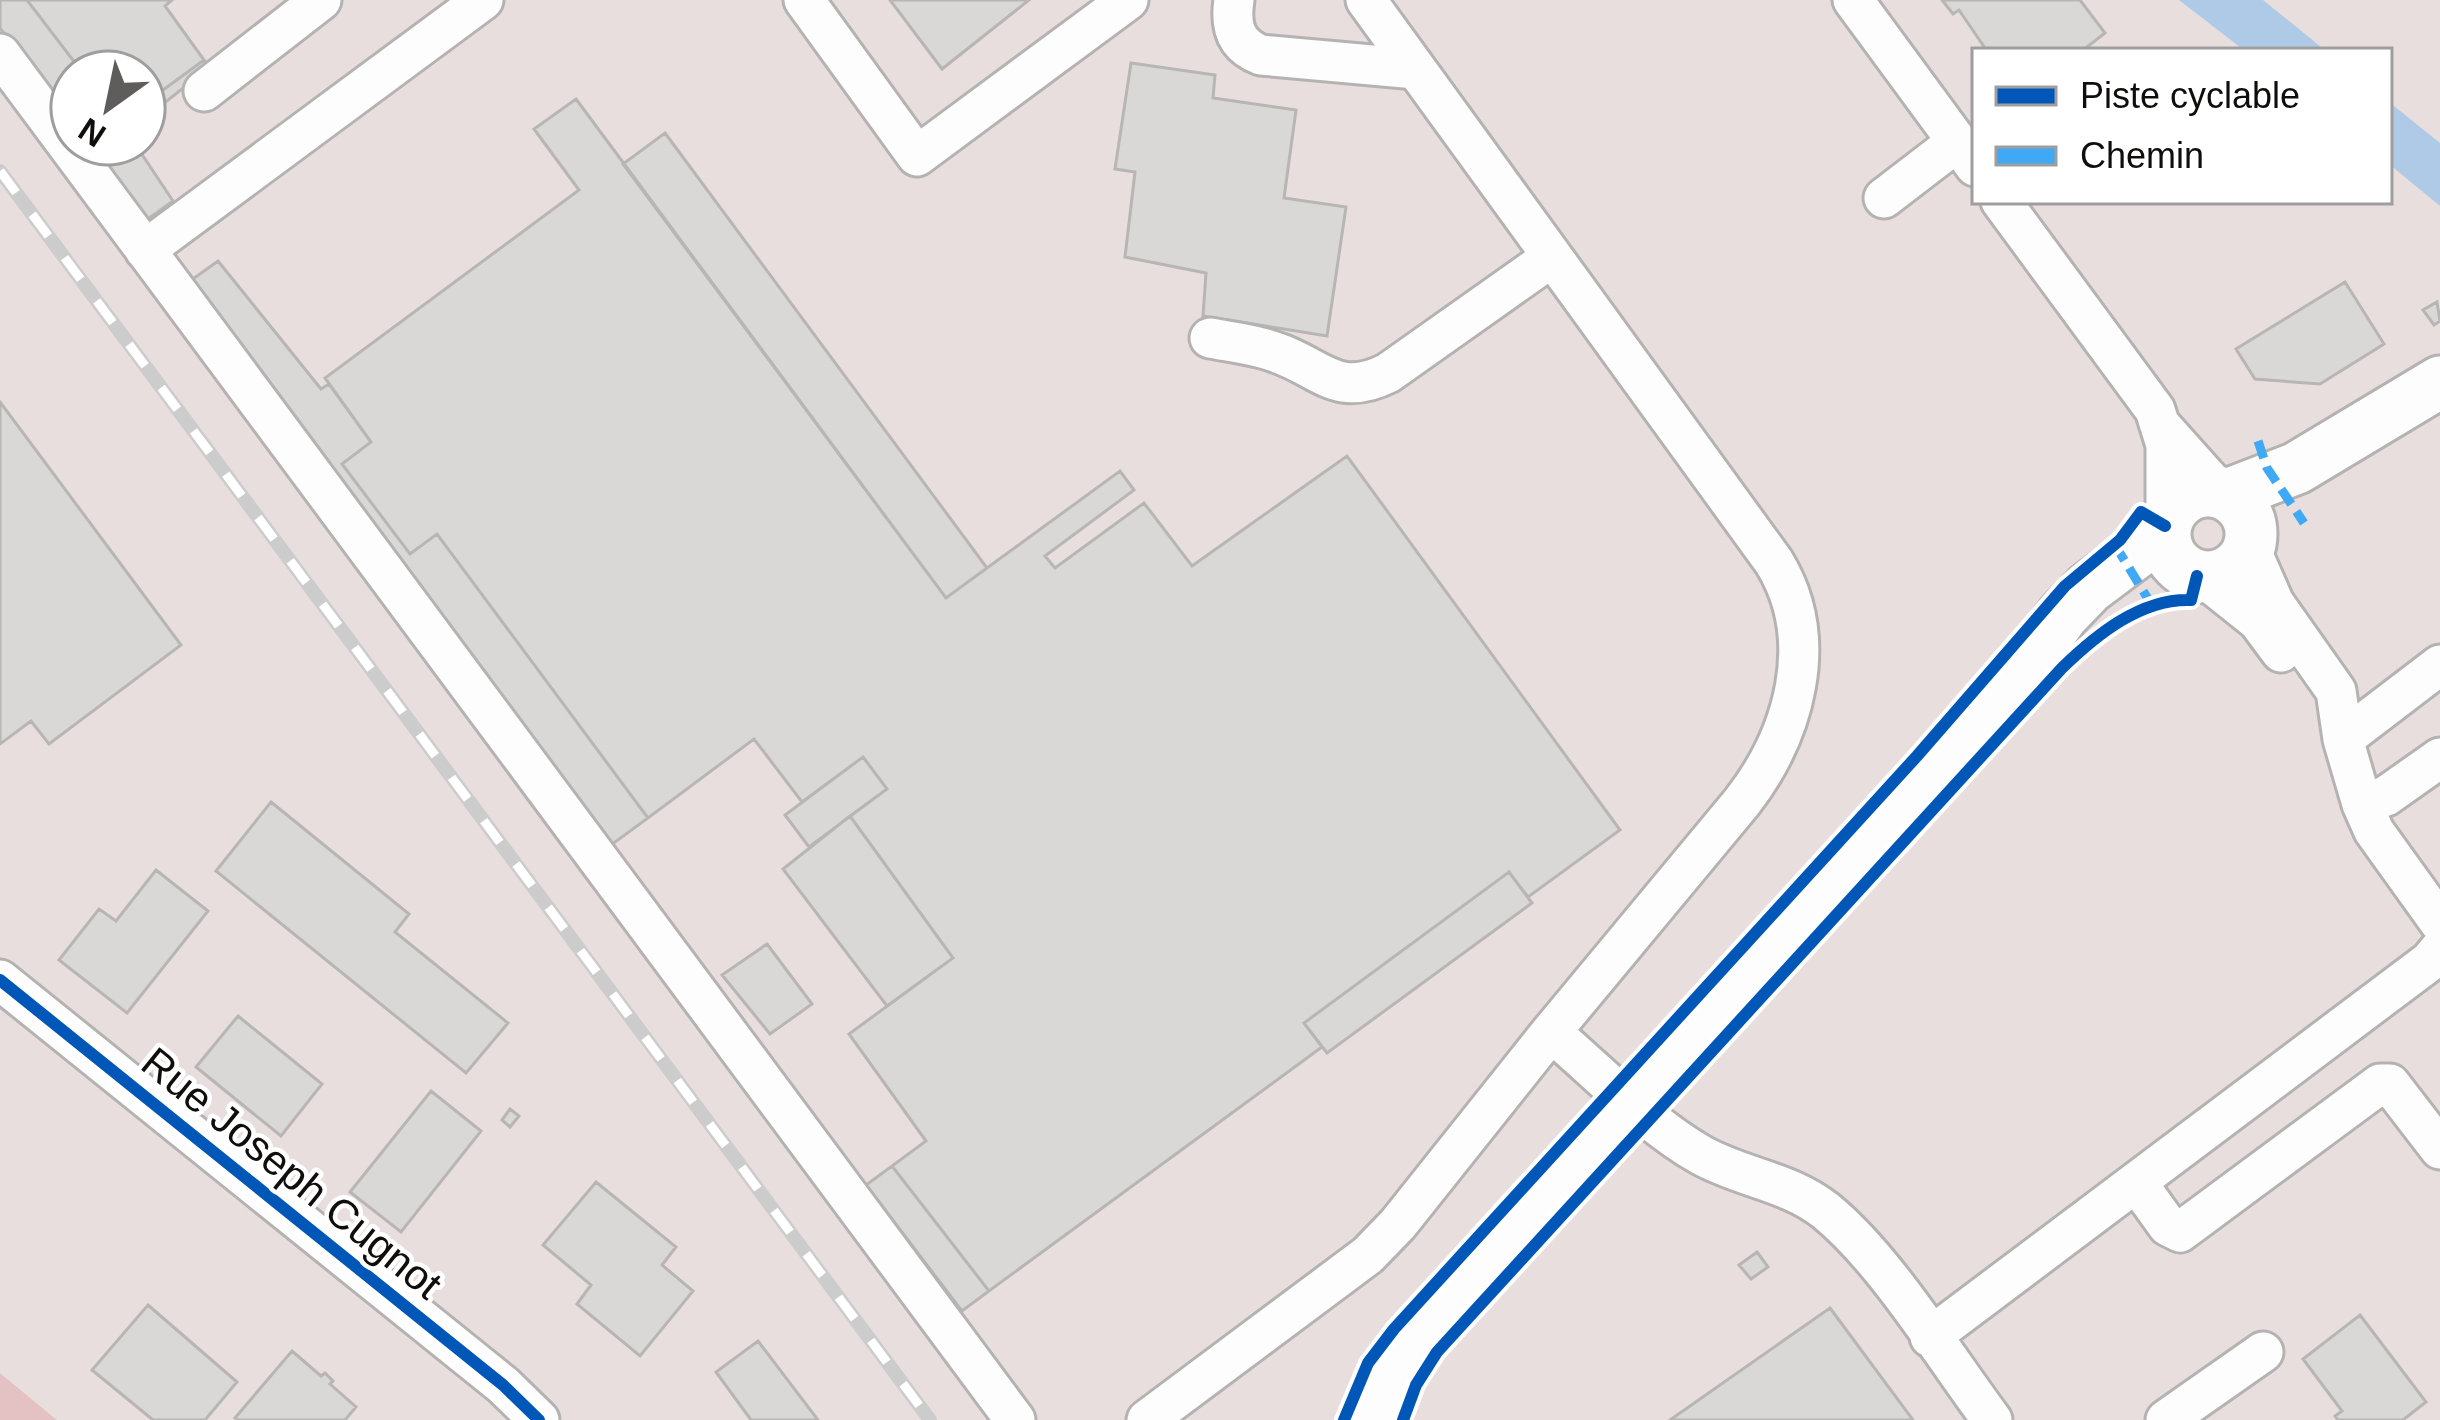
<svg xmlns="http://www.w3.org/2000/svg" width="2440" height="1420" font-family="Arial,sans-serif">
  <style>
    .built { fill: #e9dede; fill-rule: evenodd }
    .forest { fill: #e4c1c3 }
    .water { fill: #aecae6 }
    .building { fill: #dad7d7; stroke: #b8b5b5; stroke-width: 3 }
    .lines { fill: none; stroke-linecap: round; stroke-linejoin: round }
    .minor-casing { stroke: #b5b2b2; stroke-width: 45 }
    .major-casing { stroke: #b5b2b2; stroke-width: 57 }
    .minor { stroke: #fdfdfd; stroke-width: 39 }
    .major { stroke: #fdfdfd; stroke-width: 51 }
    .rail-casing { stroke: #cdcccc; stroke-width: 14 }
    .rail { stroke: #fff; stroke-width: 9; stroke-dasharray: 27; stroke-linecap: butt }
    .major-bridge-casing { stroke: #b5b2b2; stroke-width: 57; stroke-linecap: butt }
    .major-bridge { stroke: #fdfdfd; stroke-width: 51 }
    .quiet { stroke: #3fa9f5; stroke-width: 9; stroke-dasharray: 18 9; stroke-linecap: butt }
    .cycleway-casing { stroke: #fff; stroke-width: 20 }
    .cycleway { stroke: #0057b8; stroke-width: 12 }
    .labels { text-anchor: middle; dominant-baseline: central; stroke-width: 9; stroke-linejoin: round; paint-order: stroke }
    .street-label { font-size: 42px; fill: #100d0d; stroke: #fff }
  </style>
  <rect width="100%" height="100%" fill="#f3efef"/>
  <path class="built" d="M 0,0 L 2440,0 L 2440,1420 L 57,1420 L 0,1373 ZM 1975,51 L 2389,51 L 2389,201 L 1975,201 ZM 72,72 L 144,72 L 144,144 L 72,144 Z"/>
  <path class="forest" d="M 0,1373 L 57,1420 L 0,1420 Z"/>
  <path class="water" d="M 2179,0 L 2263,0 L 2326,51 L 2245,51 Z
    M 2389,102 L 2440,143 L 2440,206 L 2389,164 Z"/>
  <path class="building" d="M 0,0 L 27,0 L 82,72 L 72,72 L 72,124 L 0,28 Z
    M 27,0 L 172,0 L 165,6 L 204,60 L 144,104 L 144,72 L 82,72 Z
    M 890,0 L 1029,0 L 942,69 Z
    M 1942,0 L 2080,0 L 2105,33 L 2082,51 L 1987,51 L 1959,10 L 1953,14 Z
    M 204,60 L 210,67 L 144,119 L 144,104 Z
    M 1131,63 L 1215,75 L 1213,98 L 1296,110 L 1284,198 L 1346,207 L 1327,336 L 1203,316 L 1206,273 L 1125,257 L 1135,172 L 1115,169 Z
    M 576,99 L 946,598 L 1120,471 L 1134,490 L 1045,556 L 1055,568 L 1144,503 L 1192,566 L 1347,456 L 1620,830 L 1528,897 L 1509,872 L 1304,1023 L 1322,1047 L 989,1291 L 892,1166 L 926,1141 L 849,1034 L 953,958 L 850,816 L 887,789 L 863,757 L 802,802 L 754,739 L 648,818 L 437,534 L 410,554 L 342,464 L 371,442 L 325,378 L 579,190 L 534,129 Z
    M 665,133 L 987,568 L 946,598 L 623,164 Z
    M 91,144 L 135,144 L 173,201 L 145,221 Z
    M 218,261 L 321,389 L 329,384 L 371,442 L 342,464 L 410,554 L 437,534 L 648,818 L 611,845 L 190,281 Z
    M 2345,282 L 2384,344 L 2320,384 L 2255,379 L 2236,349 Z
    M 2437,302 L 2440,321 L 2434,325 L 2423,310 Z
    M 0,402 L 181,645 L 49,744 L 31,721 L 0,744 Z
    M 863,757 L 887,789 L 809,847 L 785,815 Z
    M 271,802 L 409,914 L 395,932 L 508,1023 L 466,1073 L 216,871 Z
    M 850,816 L 953,958 L 887,1006 L 783,869 Z
    M 156,870 L 208,911 L 127,1013 L 59,960 L 99,909 L 116,921 Z
    M 1509,872 L 1532,903 L 1327,1053 L 1304,1023 Z
    M 767,944 L 812,1004 L 770,1034 L 722,975 Z
    M 238,1016 L 322,1084 L 281,1136 L 196,1067 Z
    M 431,1091 L 481,1131 L 401,1232 L 350,1192 Z
    M 510,1109 L 519,1116 L 510,1127 L 502,1120 Z
    M 892,1166 L 989,1291 L 962,1311 L 866,1185 Z
    M 596,1182 L 676,1247 L 662,1265 L 693,1291 L 640,1356 L 577,1304 L 591,1285 L 543,1245 Z
    M 1757,1252 L 1768,1267 L 1751,1279 L 1739,1265 Z
    M 148,1305 L 237,1382 L 205,1420 L 153,1420 L 92,1370 Z
    M 1830,1308 L 1913,1420 L 1670,1420 Z
    M 2360,1315 L 2426,1402 L 2403,1420 L 2338,1420 L 2335,1416 L 2342,1411 L 2303,1359 Z
    M 758,1341 L 818,1420 L 751,1420 L 716,1372 Z
    M 292,1351 L 321,1376 L 325,1373 L 333,1381 L 330,1384 L 356,1407 L 345,1420 L 238,1420 L 235,1418 Z"/>
  <g class="lines">
    <g class="minor-casing">
      <path id="minor" d="M 804,0 L 917,156 L 1128,0
        M 1234,0 C 1230,26 1235,45 1261,55 L 1416,69
        M 1366,0 L 1774,562 C 1822,640 1794,735 1742,802 L 1551,1032
        M 1853,0 L 1975,166
        M 0,54 L 1015,1420
        M 204,91 L 321,0
        M 1884,198 L 1957,142
        M 2001,201 L 2155,410 L 2166,445 L 2166,520
        M 145,250 L 483,0
        M 1210,338 C 1231,342 1254,344 1275,352 C 1321,367 1336,399 1388,373 L 1552,257
        M 2162,427 L 2221,493
        M 2249,546 L 2274,603 L 2336,691 L 2343,739
        M 2203,577 L 2258,621 L 2281,652
        M 2440,758 L 2386,796 L 2362,804 L 2374,831 L 2440,923
        M 2362,804 L 2343,739 L 2440,665
        M 0,980 L 503,1385 L 539,1420
        M 2137,1183 L 2168,1226 L 2180,1232 L 2380,1084 L 2390,1084 L 2440,1149
        M 1930,1337 L 2430,961 L 2440,949
        M 1147,1420 L 1368,1255 L 1398,1224 L 1551,1032 C 1597,1071 1648,1125 1701,1155 C 1742,1178 1788,1181 1826,1211 C 1886,1260 1944,1356 1992,1420
        M 2166,1420 L 2263,1352"/>
    </g>
    <g class="major-casing">
      <path id="major" d="M2165 534a43 43 0 1 1 86 0a43 43 0 1 1-86 0Z
        M 2227,495 L 2297,468 L 2440,382
        M 1710,1017 L 2018,677 L 2063,615 L 2089,588 L 2165,531
        M 1373,1420 L 1387,1382 L 1410,1347 L 1571,1169"/>
    </g>
    <use href="#minor" class="minor"/>
    <use href="#major" class="major"/>
    <g class="rail-casing">
      <path id="rail" d="M 0,171 L 930,1420"/>
    </g>
    <use href="#rail" class="rail"/>
    <g class="major-bridge-casing">
      <path id="major-bridge" d="M 1571,1169 L 1710,1017"/>
    </g>
    <use href="#major-bridge" class="major-bridge"/>
    <path class="quiet" d="M 2258,441 L 2267,468 L 2304,523
      M 2115,545 L 2153,607"/>
    <g class="cycleway-casing">
      <path id="cycleway" d="M 0,980 L 503,1385 L 539,1420
        M 1344,1420 L 1368,1363 L 1394,1329 L 1917,756 L 2065,586 L 2120,540 L 2141,512 L 2165,526
        M 1403,1420 L 1416,1385 L 1437,1352 L 2062,668 C 2096,635 2141,598 2191,600 L 2197,576"/>
    </g>
    <use href="#cycleway" class="cycleway"/>
  </g>
  <g class="labels">
    <g class="street-label">
      <text transform="translate(292 1173) rotate(39)">Rue Joseph Cugnot</text>
    </g>
  </g>
  <rect x="1972" y="48" width="420" height="156" fill="#ffffff" stroke="#9f9e9e" stroke-width="3"/>
  <rect x="1996" y="87" width="60" height="18" fill="#0057b8" stroke="#9f9e9e" stroke-width="3"/>
  <text x="2080" y="108" font-size="36" fill="#100d0d">Piste cyclable</text>
  <rect x="1996" y="147" width="60" height="18" fill="#3fa9f5" stroke="#9f9e9e" stroke-width="3"/>
  <text x="2080" y="168" font-size="36" fill="#100d0d">Chemin</text>
  <g transform="translate(108 108) rotate(213)"><circle r="57" fill="#ffffff" stroke="#9f9e9e" stroke-width="3"/>
  <path d="M0-9L21 45L0 30L-21 45Z" fill="#5f5c5c"/>
  <text y="-18" font-size="33" font-weight="bold" text-anchor="middle" fill="#100d0d">N</text>
  </g>
</svg>
